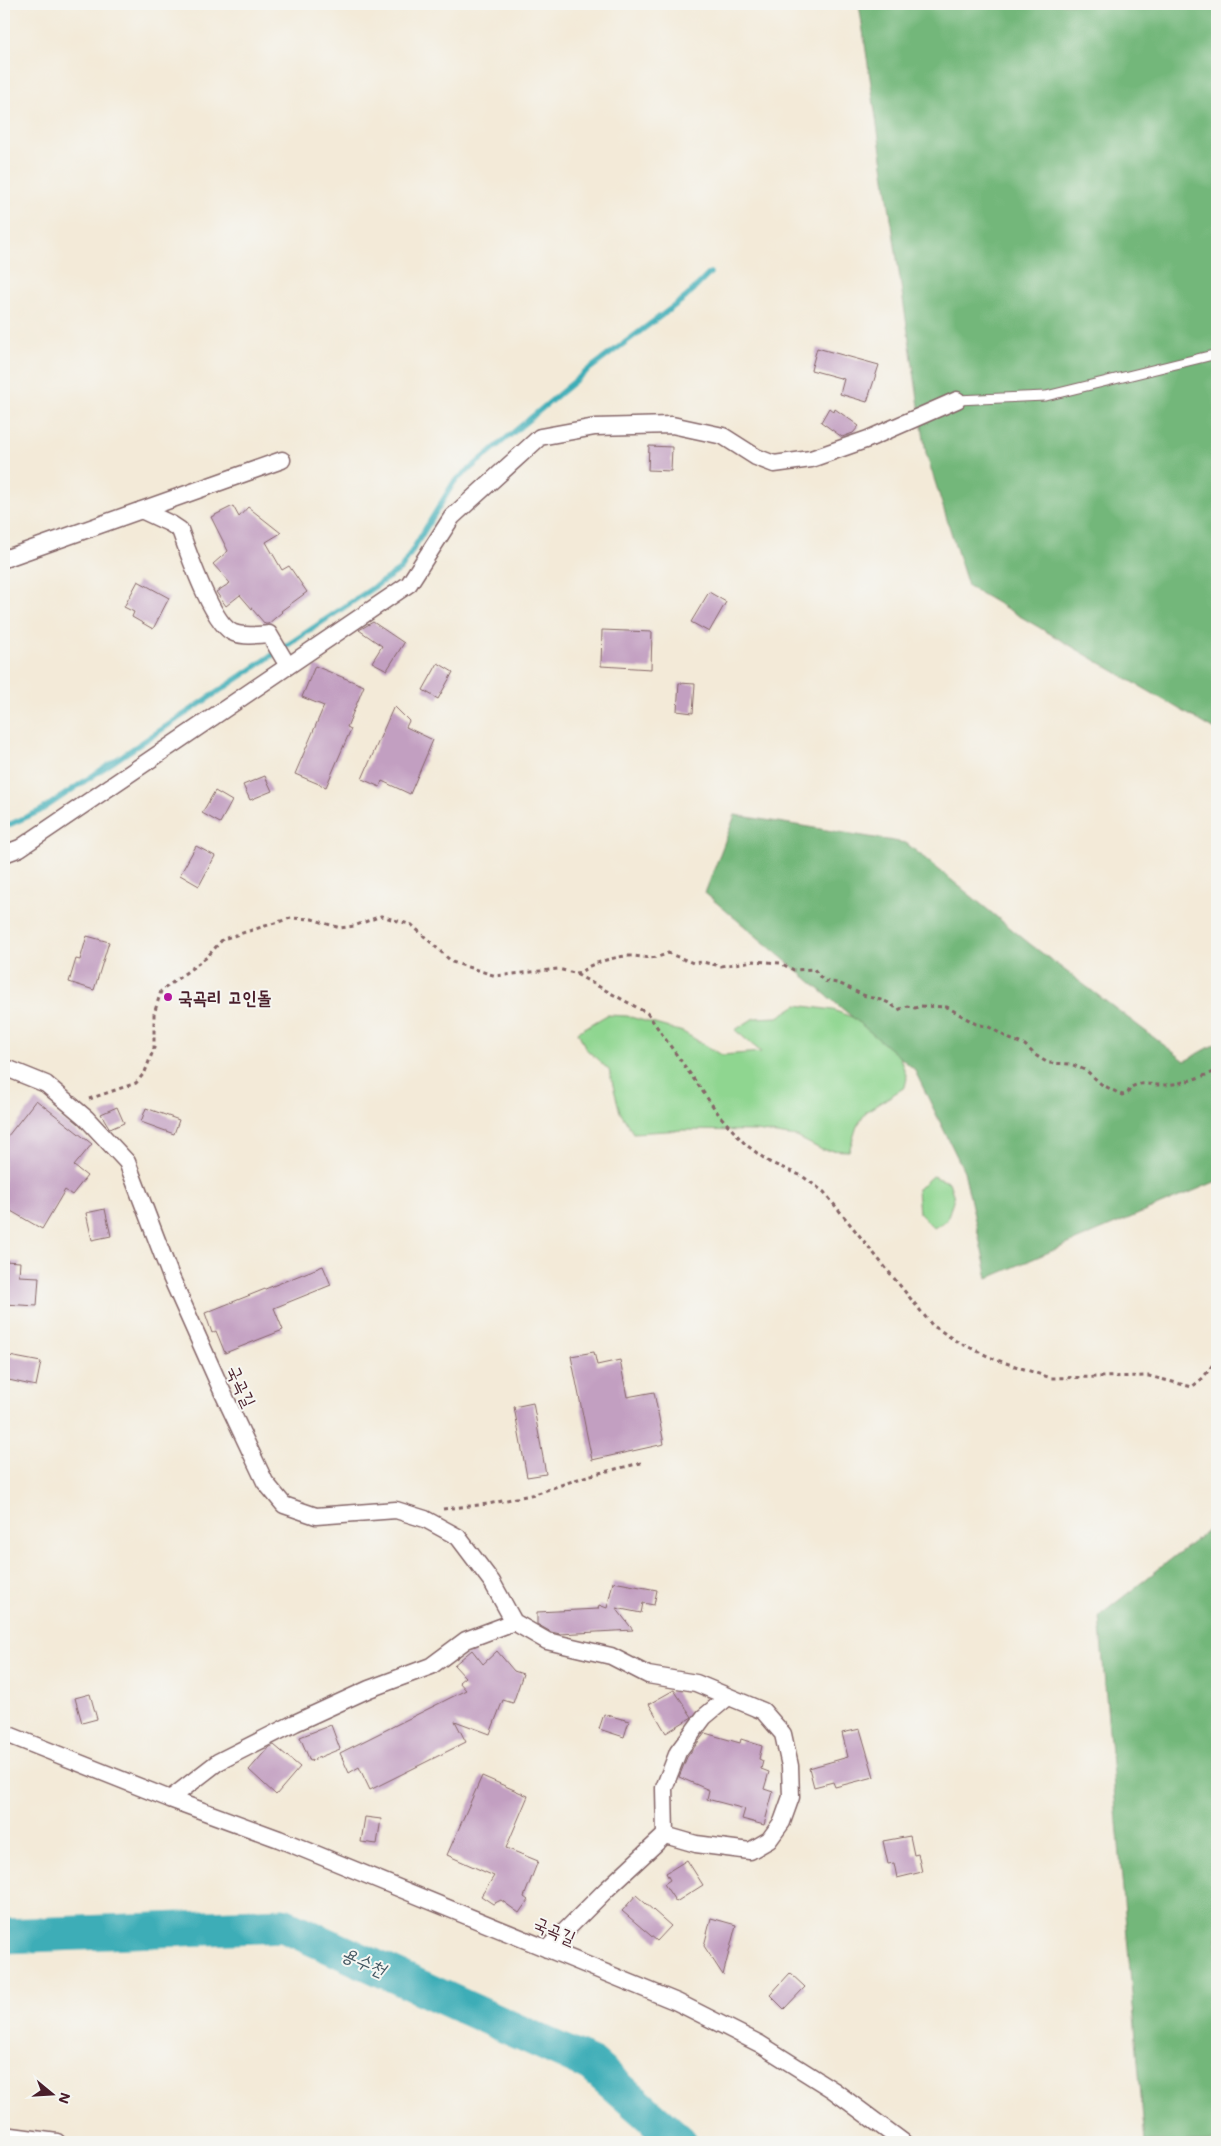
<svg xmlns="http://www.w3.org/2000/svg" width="1221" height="2146" font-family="Mali,'Poor Story',sans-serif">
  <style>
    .green { fill: #8fd690; stroke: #6c7a5e }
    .forest { fill: #73b77a; stroke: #5e6b52 }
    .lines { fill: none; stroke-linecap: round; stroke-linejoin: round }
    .stream { stroke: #3cadb7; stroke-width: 5.5 }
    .river { stroke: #3cadb7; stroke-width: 35 }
    .building { fill: #c29fc1 }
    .lane-casing { stroke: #856668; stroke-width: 11 }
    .street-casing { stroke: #856668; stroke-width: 19 }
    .path { stroke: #856668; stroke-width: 3; stroke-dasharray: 4 4; stroke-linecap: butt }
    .lane { stroke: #fff; stroke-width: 9 }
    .street { stroke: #fff; stroke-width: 16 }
    .poi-dot { fill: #b5179e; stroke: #f6f6f2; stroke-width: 2 }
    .labels { text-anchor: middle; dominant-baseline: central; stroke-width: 4; stroke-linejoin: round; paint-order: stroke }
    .poi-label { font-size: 18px; font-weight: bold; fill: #4a1f2b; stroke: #f6f6f2; text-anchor: start }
    .street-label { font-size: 18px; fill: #4a1f2b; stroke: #f6f6f2 }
    .water-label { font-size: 19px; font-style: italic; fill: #445863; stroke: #f6f6f2 }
  </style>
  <rect width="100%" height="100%" fill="#f6f6f2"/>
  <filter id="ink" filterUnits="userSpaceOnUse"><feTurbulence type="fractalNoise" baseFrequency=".02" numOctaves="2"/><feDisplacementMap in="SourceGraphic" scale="10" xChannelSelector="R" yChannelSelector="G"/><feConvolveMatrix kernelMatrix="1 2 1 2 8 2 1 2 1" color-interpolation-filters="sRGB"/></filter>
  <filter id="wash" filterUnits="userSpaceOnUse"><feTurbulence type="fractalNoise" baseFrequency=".0096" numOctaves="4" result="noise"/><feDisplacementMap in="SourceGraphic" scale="20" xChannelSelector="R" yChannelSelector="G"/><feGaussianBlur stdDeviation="1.12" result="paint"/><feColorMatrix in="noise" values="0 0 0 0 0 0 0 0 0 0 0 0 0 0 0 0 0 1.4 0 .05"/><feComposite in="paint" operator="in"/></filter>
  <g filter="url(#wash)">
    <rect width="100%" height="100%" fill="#f3ead8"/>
    <path class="green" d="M 797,1005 L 833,1010 L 891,1032 L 907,1078 L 905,1087 L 867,1111 L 857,1126 L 849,1151 L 822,1150 L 797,1137 L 756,1131 L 683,1130 L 633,1133 L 620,1112 L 609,1070 L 586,1049 L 578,1032 L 607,1015 L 627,1016 L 683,1032 L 722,1055 L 761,1052 L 735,1030 L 754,1018 L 778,1017 Z
      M 932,1176 L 949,1182 L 954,1197 L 947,1220 L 934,1228 L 919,1213 L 917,1190 Z"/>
    <path class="forest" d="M 859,4 L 1217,4 L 1217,731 L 968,586 L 926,453 Z
      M 735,815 L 906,843 L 1030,944 L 1185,1061 L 1217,1043 L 1217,1181 L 988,1278 L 964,1171 L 914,1069 L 705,893 Z
      M 1217,1523 L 1217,2142 L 1145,2142 L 1099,1616 Z"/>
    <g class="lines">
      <path class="stream" d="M 4,827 L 40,811 L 401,569 L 454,482 L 588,370 L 685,298 L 710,273
        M 4,1933 L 5,1936"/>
      <path class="river" d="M 4,1936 L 283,1925 L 592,2065 L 680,2142"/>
    </g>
    <g id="blocks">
      <path class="building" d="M 817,348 L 879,365 L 867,402 L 840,394 L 844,379 L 811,370 Z
        M 829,408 L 834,412 L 835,409 L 859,426 L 853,433 L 842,437 L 821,422 Z
        M 649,446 L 672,447 L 671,471 L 648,470 Z
        M 233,506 L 239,517 L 248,507 L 281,533 L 266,542 L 282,570 L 289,566 L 307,592 L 281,611 L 282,612 L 268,624 L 265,624 L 240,595 L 226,606 L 216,592 L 230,583 L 213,564 L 228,551 L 211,517 Z
        M 138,581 L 169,598 L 153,629 L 132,617 L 134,612 L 124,607 Z
        M 709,592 L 726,602 L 709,632 L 691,622 Z
        M 373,622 L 404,643 L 387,670 L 372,662 L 382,646 L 359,630 Z
        M 602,630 L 652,632 L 651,669 L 601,666 Z
        M 438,663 L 453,672 L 438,699 L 423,690 Z
        M 315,666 L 364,686 L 347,727 L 351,729 L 326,787 L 295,774 L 324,706 L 302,697 Z
        M 679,683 L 695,684 L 693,713 L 677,711 Z
        M 394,706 L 409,721 L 406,727 L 433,740 L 410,794 L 382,781 L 380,787 L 362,779 Z
        M 265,776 L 272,791 L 250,800 L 243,785 Z
        M 215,791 L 232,801 L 220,823 L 202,813 Z
        M 196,846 L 215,856 L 199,886 L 180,875 Z
        M 87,936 L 109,942 L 94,990 L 69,982 L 76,959 L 80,960 Z
        M 36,1100 L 92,1144 L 74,1166 L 87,1176 L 72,1195 L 65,1190 L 42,1229 L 4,1207 L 4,1141 Z
        M 117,1107 L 124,1123 L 110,1129 L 101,1114 Z
        M 146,1108 L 179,1120 L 174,1134 L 141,1122 Z
        M 105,1209 L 111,1236 L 92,1240 L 86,1213 Z
        M 4,1261 L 20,1262 L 19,1276 L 39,1277 L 37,1306 L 4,1304 Z
        M 323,1266 L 331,1285 L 274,1308 L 283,1330 L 225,1353 L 216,1331 L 212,1333 L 205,1313 Z
        M 594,1352 L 597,1365 L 620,1360 L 627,1397 L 654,1392 L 664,1444 L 592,1460 L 571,1356 Z
        M 4,1355 L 41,1362 L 36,1386 L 4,1379 Z
        M 533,1403 L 546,1474 L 527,1477 L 514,1407 Z
        M 613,1582 L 657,1590 L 654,1605 L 643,1603 L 641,1613 L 616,1608 L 633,1630 L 560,1634 L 551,1632 L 537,1624 L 537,1612 L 598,1609 L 599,1605 L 607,1608 Z
        M 472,1650 L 483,1664 L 497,1651 L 514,1671 L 523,1674 L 513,1703 L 503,1700 L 490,1734 L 455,1721 L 466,1742 L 370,1790 L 359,1767 L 349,1773 L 340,1753 L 466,1690 L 459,1682 L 465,1677 L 454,1665 Z
        M 674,1690 L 692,1717 L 666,1733 L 649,1704 Z
        M 90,1694 L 97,1719 L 82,1723 L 75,1698 Z
        M 604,1714 L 629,1721 L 624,1737 L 599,1729 Z
        M 331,1725 L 340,1749 L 310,1761 L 300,1737 Z
        M 860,1729 L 874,1777 L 835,1787 L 833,1782 L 814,1787 L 809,1768 L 848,1757 L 842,1733 Z
        M 705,1733 L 740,1743 L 741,1739 L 762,1746 L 759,1759 L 763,1761 L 761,1769 L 769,1772 L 764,1789 L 773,1792 L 764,1825 L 742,1819 L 745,1809 L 707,1799 L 709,1790 L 679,1777 L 687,1757 Z
        M 274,1745 L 300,1767 L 276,1795 L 249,1770 L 268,1748 Z
        M 482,1776 L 528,1796 L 506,1848 L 538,1861 L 524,1897 L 528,1900 L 519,1913 L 501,1900 L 493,1904 L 481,1896 L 494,1876 L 447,1855 Z
        M 365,1817 L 381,1819 L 377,1844 L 361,1842 Z
        M 910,1836 L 914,1855 L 918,1854 L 922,1872 L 897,1878 L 894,1863 L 888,1864 L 883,1841 Z
        M 687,1860 L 703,1885 L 676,1902 L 664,1884 L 670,1880 L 666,1873 Z
        M 636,1895 L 671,1926 L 657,1941 L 622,1911 Z
        M 711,1918 L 736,1925 L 723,1975 L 704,1946 Z
        M 790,1973 L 805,1987 L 784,2009 L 770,1995 Z"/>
    </g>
  </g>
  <g filter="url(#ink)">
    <use href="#blocks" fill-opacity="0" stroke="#856668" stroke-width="1"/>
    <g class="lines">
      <g class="lane-casing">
        <path id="lane" d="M 957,400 L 1046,396 L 1217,354"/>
      </g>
      <g class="street-casing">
        <path id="street" d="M 141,510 L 171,524 L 180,530 C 188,552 213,626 234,633 C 245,637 258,635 269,634 L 288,666
          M 4,559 L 282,460
          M 4,854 L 20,848 L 409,584 L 452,517 L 540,437 L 595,427 L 672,425 L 723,436 L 756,457 L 774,464 L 811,459 L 868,439 L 957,400
          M 4,1067 L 46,1084 L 86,1118 L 127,1162 L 171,1277 L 222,1391 L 265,1482 L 284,1505 L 316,1516 L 396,1510 L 425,1519 L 458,1537 L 492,1582 L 514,1622 L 547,1641 L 611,1656 L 648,1675 L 696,1683 L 763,1711 L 783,1734 L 790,1766 L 791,1797 L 782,1822 L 769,1840 L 750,1851 L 696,1844 L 665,1835
          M 4,1733 L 170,1799 L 279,1839 L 677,2002 L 760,2044 L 833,2090 L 903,2142
          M 170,1799 L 218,1762 L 295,1723 L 369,1689 L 431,1666 L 466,1640 L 514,1622
          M 547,1949 L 607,1889 L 665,1835 L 664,1788 L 678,1752 L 704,1717 L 728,1697
          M 4,2135 L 57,2142"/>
      </g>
      <path class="path" d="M 575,973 C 583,973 584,968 592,965 C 601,961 616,957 626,956 C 643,955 650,962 668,953 L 693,963 L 702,962 L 721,966 L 754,961 L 780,963 L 794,970 L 814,969 C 827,987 824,979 840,984 C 849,987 857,993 866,996 C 880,1001 885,998 898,1010 L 907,1006 L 915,1008 L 921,1006 L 947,1007 L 976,1024 L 989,1027 L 1010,1039 L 1025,1045 L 1035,1055 L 1048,1063 L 1071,1064 L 1087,1071 L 1101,1084 L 1122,1095 L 1128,1093 L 1130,1088 C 1142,1080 1151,1086 1164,1085 C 1183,1084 1200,1077 1217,1071
        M 89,1099 L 136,1083 L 145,1072 L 154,1048 L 154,1014 L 161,991 L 207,957 L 223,939 L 291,918 L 312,919 L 340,928 L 354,926 L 381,916 L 412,925 L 452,962 L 496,976 L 558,969 L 574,973 L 647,1013 L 720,1116 L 745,1144 L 769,1162 L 802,1176 L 824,1192 L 932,1325 L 956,1341 L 994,1359 L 1051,1378 L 1149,1376 L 1192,1387 L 1203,1378 L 1217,1359
        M 443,1509 L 488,1504 L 535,1494 L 587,1476 L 645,1462"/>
      <use href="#lane" class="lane"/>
      <use href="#street" class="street"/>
    </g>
  </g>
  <circle class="poi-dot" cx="168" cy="997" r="5"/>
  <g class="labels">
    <g class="poi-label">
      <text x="178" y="997">국곡리 고인돌</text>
    </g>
    <g class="street-label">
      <text transform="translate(242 1386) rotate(65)">국곡길</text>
      <text transform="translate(555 1930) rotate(23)">국곡길</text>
    </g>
    <g class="water-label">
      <text transform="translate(364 1961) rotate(24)">용수천</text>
    </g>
  </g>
  <rect width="1221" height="2146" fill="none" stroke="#f6f6f2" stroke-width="20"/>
  <g transform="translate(52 2094) rotate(108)" stroke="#f6f6f2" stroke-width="4" paint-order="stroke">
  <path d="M0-4L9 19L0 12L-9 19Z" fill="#4a1f2b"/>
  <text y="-8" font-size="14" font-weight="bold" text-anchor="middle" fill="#4a1f2b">N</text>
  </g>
</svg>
